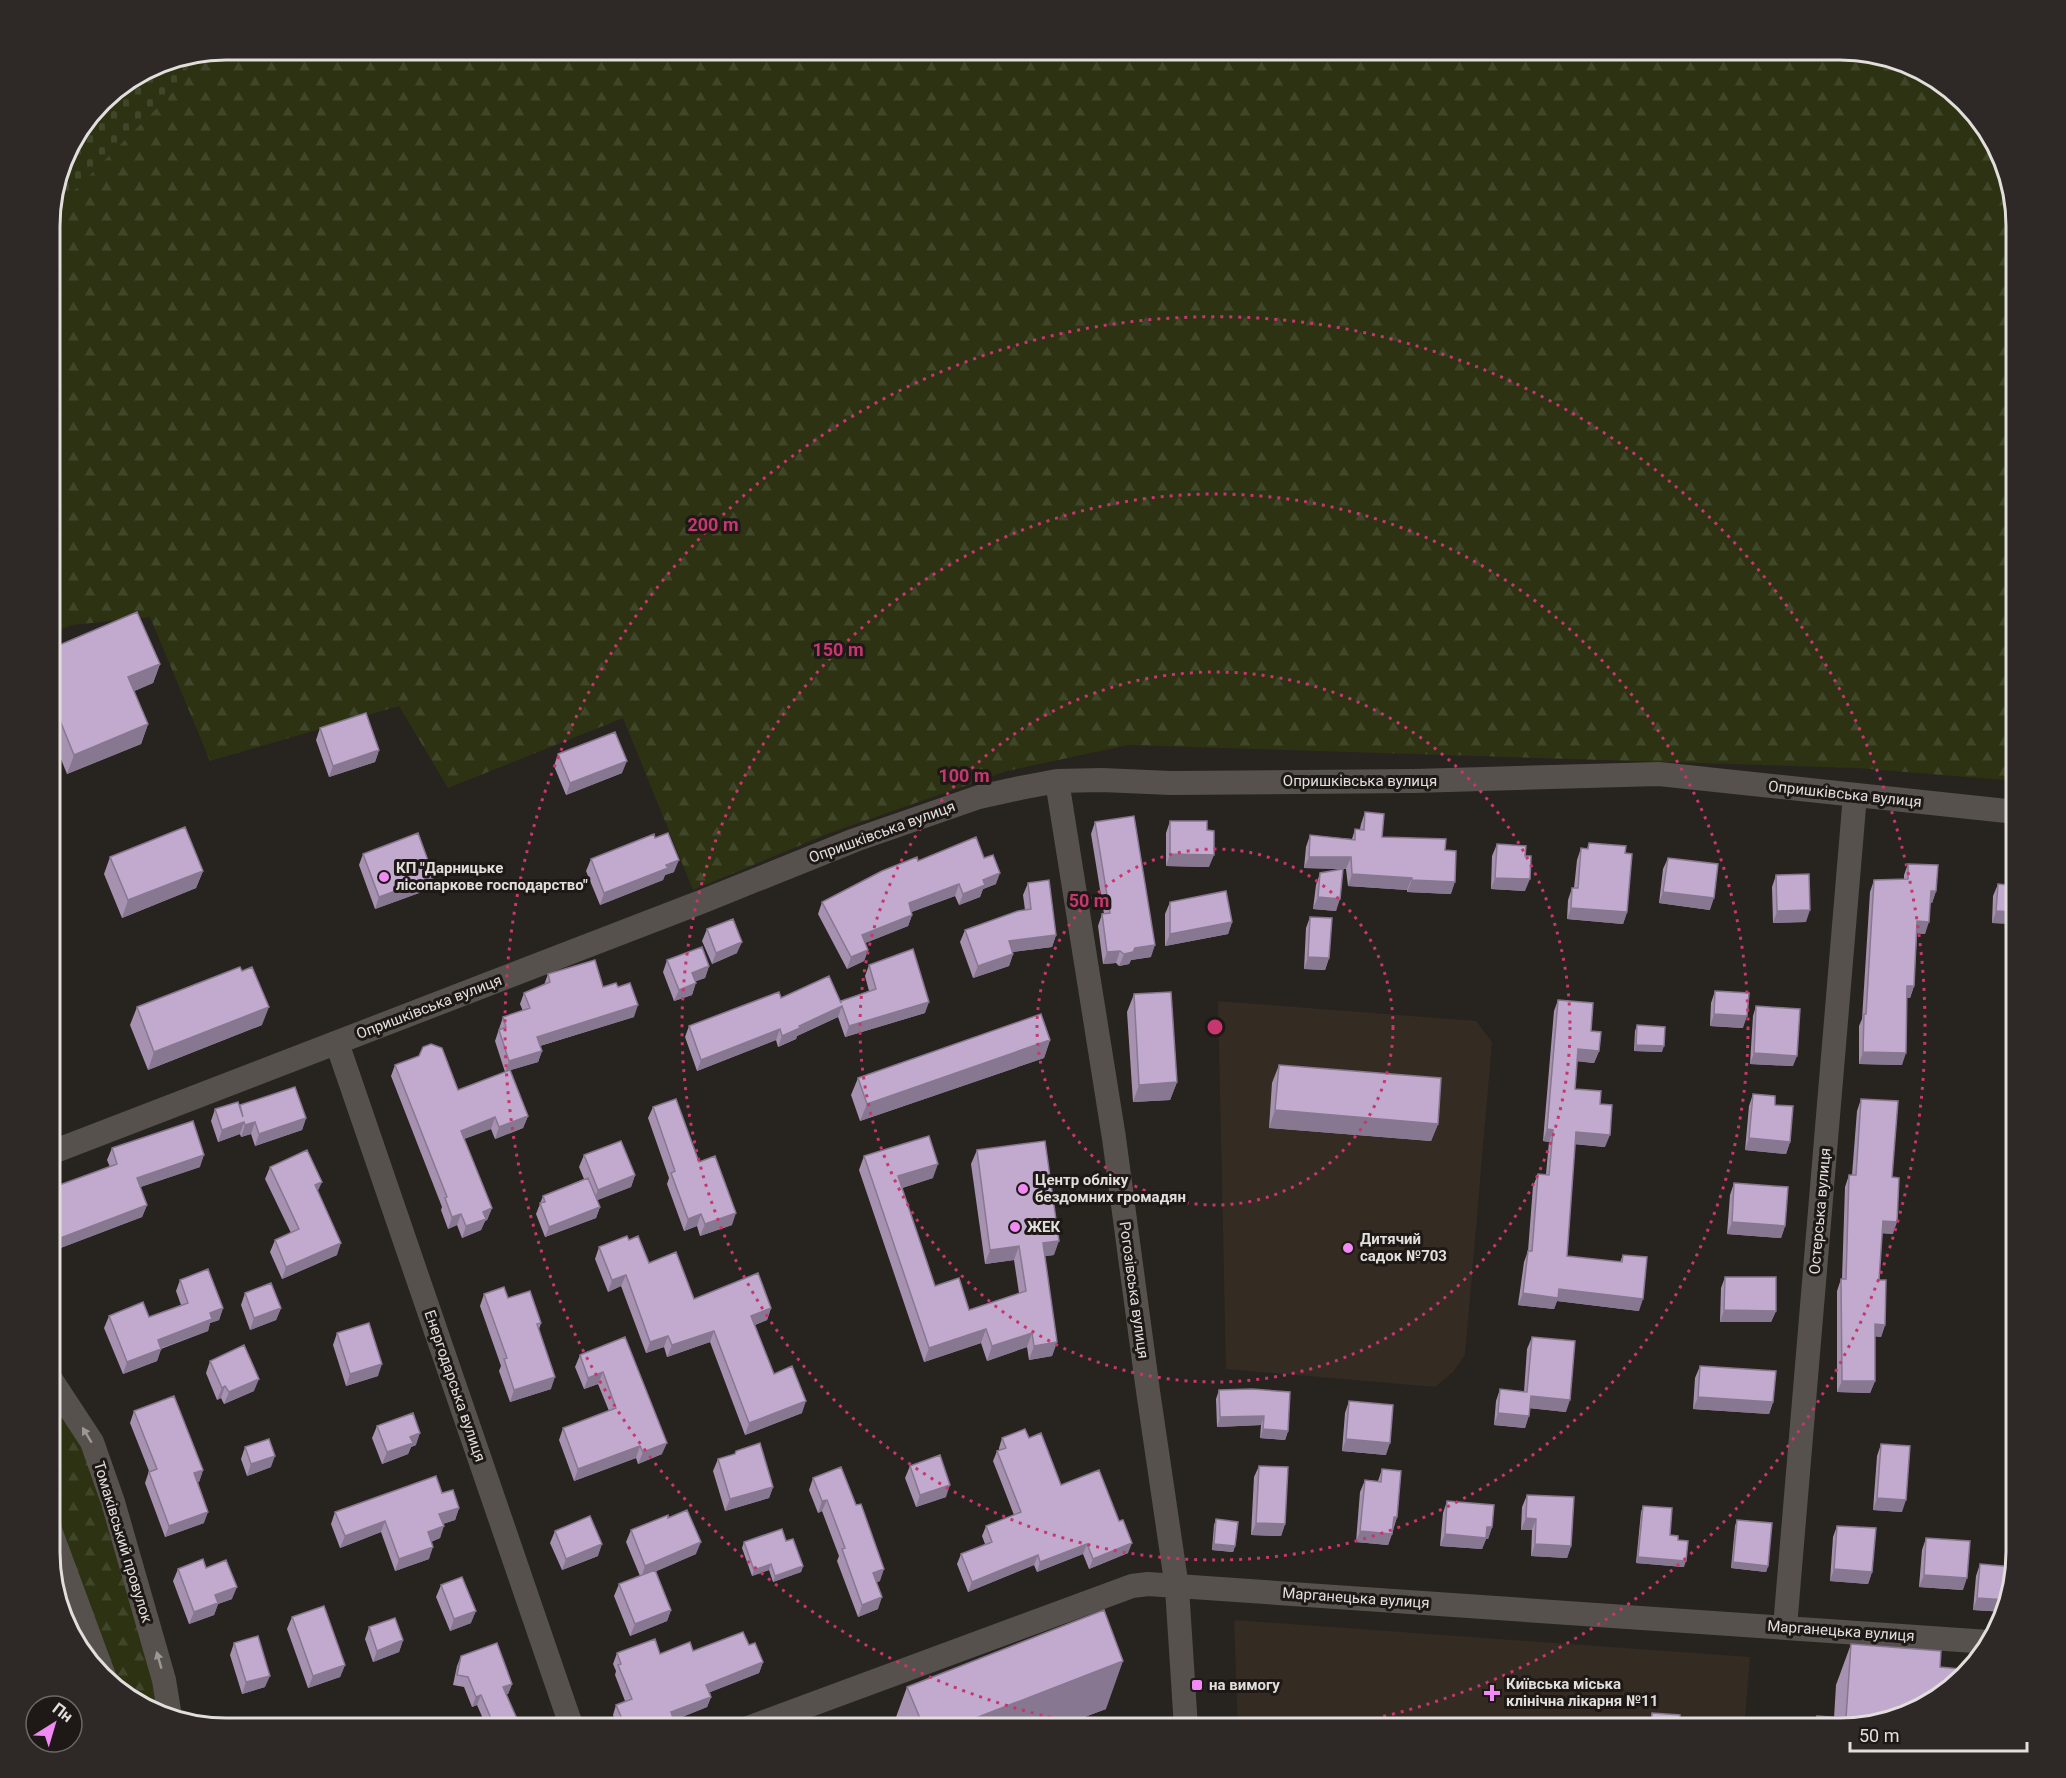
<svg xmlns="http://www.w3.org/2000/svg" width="2066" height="1778" font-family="Roboto,sans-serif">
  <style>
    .built { fill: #342b23 }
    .forest { fill: url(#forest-firs) }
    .cemetery { fill: url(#cemetery-stones) }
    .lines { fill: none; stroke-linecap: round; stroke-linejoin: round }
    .minor { stroke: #56514c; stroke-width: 24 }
    .wall { fill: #a692b0 }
    .shaded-wall { fill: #877790 }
    .building { fill: #c1aacd; stroke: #877790; stroke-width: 1.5 }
    .oneway { fill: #9c9894 }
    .ring { fill: none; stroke: #c7366e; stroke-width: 3; stroke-dasharray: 3 6 }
    .poi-dot { fill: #f18af4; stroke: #1e1916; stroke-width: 2 }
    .labels { text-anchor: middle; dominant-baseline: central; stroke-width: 6; stroke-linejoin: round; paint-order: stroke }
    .street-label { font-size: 15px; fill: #e1dedc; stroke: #1e1916 }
    .poi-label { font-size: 15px; font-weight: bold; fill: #e1dedc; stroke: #1e1916; text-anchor: start }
    .rim { fill: none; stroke: #e1dedc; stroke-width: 3 }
    .centre { fill: #c7366e; stroke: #1e1916; stroke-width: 3 }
    .ring-label { font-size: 18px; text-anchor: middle; font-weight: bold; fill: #c7366e; stroke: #1e1916; stroke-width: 6; stroke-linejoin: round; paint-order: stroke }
  </style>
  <defs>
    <pattern id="forest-firs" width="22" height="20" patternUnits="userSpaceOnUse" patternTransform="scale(1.5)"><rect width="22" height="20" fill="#2c3212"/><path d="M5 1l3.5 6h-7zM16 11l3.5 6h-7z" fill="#404629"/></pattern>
    <pattern id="cemetery-stones" width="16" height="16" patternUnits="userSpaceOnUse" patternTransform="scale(1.5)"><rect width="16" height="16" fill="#2c3212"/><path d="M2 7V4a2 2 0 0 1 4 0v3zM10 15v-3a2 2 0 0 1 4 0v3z" fill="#404629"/></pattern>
  </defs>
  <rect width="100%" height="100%" fill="#27231f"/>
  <path class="built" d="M 1218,1001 L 1476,1021 L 1492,1042 L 1465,1355 L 1453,1372 L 1435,1387 L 1226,1369 Z
    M 1234,1620 L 1750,1657 L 1744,1728 L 1238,1728 Z"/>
  <path class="forest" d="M 226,50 L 1841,50 L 1907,63 L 1957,93 L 2003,158 L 2016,226 L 2016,781 L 1857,768 L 1128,745 L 1007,771 L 830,833 L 693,890 L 623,718 L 448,788 L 399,706 L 210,761 L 150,617 L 72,625 L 50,634 L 50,214 L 68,148 L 109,93 L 159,63 Z
    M 50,1390 L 83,1442 L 156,1678 L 159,1715 L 125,1694 L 113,1674 L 50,1501 Z"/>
  <path class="cemetery" d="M 194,56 L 177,88 L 50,215 L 68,148 L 109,93 L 159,63 Z"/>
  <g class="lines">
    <path class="minor" d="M 1057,781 L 1114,1138 L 1148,1391 L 1177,1588 L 1186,1728
      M 337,1043 L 572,1728
      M 50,1153 L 701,902 L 855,840 L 979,797 L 1020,788 L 1057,781 L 1102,780 L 1171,783 L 1414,781 L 1659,774 L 2016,812
      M 50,1378 L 92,1442 L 113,1502 L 164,1680 L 170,1717
      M 50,1530 L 105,1679
      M 1785,1627 L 1855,795
      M 748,1728 L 1132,1586 L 1148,1584 L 1989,1642"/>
  </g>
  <path class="wall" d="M 50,649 L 160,664 L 153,683 L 134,691 L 148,724 L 141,744 L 67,774 L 50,732 Z
    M 320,728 L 379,750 L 375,762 L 329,777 L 316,740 Z
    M 558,754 L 622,773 L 566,795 L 554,766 Z
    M 1365,812 L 1382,837 L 1445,850 L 1451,894 L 1407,892 L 1407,890 L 1348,886 L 1346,869 L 1343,869 L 1336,911 L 1313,909 L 1316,885 L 1320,873 L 1342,869 L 1304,868 L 1306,847 L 1310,835 L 1352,839 L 1355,829 L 1360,829 L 1361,824 Z
    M 1170,821 L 1209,867 L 1166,866 L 1166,833 Z
    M 1095,822 L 1151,957 L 1131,960 L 1129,964 L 1119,966 L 1116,963 L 1103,964 L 1098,926 L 1102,914 L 1104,914 L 1091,834 Z
    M 655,838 L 674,872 L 665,875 L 663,880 L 600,905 L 586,871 L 591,859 Z
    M 1589,843 L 1627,912 L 1623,924 L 1567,919 L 1568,900 L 1572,888 L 1574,888 L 1577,860 L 1581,848 L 1587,849 Z
    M 1497,844 L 1525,856 L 1525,891 L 1491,889 L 1492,856 Z
    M 363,854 L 430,889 L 375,909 L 359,865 Z
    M 110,857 L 203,871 L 196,888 L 122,918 L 104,874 Z
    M 1668,858 L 1710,910 L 1659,903 L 1663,869 Z
    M 918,861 L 996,884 L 983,889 L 980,897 L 959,905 L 955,896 L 911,912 L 912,915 L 908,926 L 865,943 L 868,950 L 864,961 L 847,969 L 818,914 L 822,902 Z
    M 1908,864 L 1936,891 L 1932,903 L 1930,903 L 1925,934 L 1917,933 L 1914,986 L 1910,998 L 1907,998 L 1902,1065 L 1859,1064 L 1859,1026 L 1862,1019 L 1870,892 L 1874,880 L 1904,879 L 1904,875 Z
    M 1776,875 L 1806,922 L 1773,923 L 1772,887 Z
    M 1028,883 L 1056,935 L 1052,947 L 1012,952 L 1013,954 L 1009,966 L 973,978 L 960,942 L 965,930 L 1025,910 L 1023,895 Z
    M 1998,884 L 2016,886 L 2016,924 L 1992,923 L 1993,896 Z
    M 1170,902 L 1232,922 L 1228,934 L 1165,946 L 1165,914 Z
    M 1310,917 L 1329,958 L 1325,970 L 1304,969 L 1306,928 Z
    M 707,929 L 737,953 L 712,964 L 702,941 Z
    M 667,960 L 709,966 L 705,978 L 696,981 L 692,995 L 674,1001 L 663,972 Z
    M 869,965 L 925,1013 L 845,1037 L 838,1017 L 797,1036 L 796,1039 L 778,1047 L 776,1040 L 697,1071 L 685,1037 L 689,1026 L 781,998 L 840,1001 L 869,991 L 865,976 Z
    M 548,974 L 603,987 L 634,1017 L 540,1046 L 542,1051 L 538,1062 L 510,1070 L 528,1116 L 523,1128 L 495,1139 L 491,1129 L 464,1139 L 492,1208 L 487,1220 L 485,1221 L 481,1230 L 462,1238 L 457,1225 L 448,1229 L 441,1210 L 442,1207 L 391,1076 L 395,1065 L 458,1090 L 505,1072 L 495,1041 L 503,1017 L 523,1011 L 520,1004 L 524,993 L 544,985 Z
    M 1715,991 L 1743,1028 L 1710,1026 L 1711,1003 Z
    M 1134,994 L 1177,1082 L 1170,1100 L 1133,1102 L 1127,1012 Z
    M 1558,1000 L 1591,1031 L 1599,1051 L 1594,1063 L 1577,1061 L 1575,1089 L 1600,1104 L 1605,1147 L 1575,1144 L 1567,1256 L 1620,1262 L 1623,1255 L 1639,1311 L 1557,1301 L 1554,1309 L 1518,1305 L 1524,1262 L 1528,1251 L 1533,1186 L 1538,1174 L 1546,1174 L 1549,1142 L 1543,1141 L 1554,1011 Z
    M 1756,1006 L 1793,1066 L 1750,1064 L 1753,1016 Z
    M 137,1007 L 262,1025 L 148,1070 L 130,1025 Z
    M 1637,1025 L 1662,1052 L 1634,1051 L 1635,1031 Z
    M 1050,1040 L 1044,1058 L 860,1121 L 851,1095 L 858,1078 Z
    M 1279,1065 L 1438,1124 L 1431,1141 L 1269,1128 L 1272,1083 Z
    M 1753,1094 L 1775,1105 L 1790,1142 L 1786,1154 L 1745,1150 L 1749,1106 Z
    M 1861,1099 L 1892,1177 L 1893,1234 L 1882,1233 L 1879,1280 L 1885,1325 L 1881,1337 L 1875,1336 L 1875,1381 L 1870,1393 L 1837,1392 L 1837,1291 L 1841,1279 L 1842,1279 L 1845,1187 L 1849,1175 L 1852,1175 L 1857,1111 Z
    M 239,1106 L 306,1118 L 302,1130 L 255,1146 L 251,1134 L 241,1137 L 240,1134 L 218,1142 L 211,1121 L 215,1109 Z
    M 653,1107 L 699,1162 L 732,1225 L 700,1236 L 697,1226 L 684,1231 L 667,1184 L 669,1178 L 648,1118 Z
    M 112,1148 L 200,1167 L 140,1187 L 147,1205 L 142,1217 L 50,1252 L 50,1178 L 54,1187 L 110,1167 L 107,1160 Z
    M 977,1150 L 1054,1255 L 1045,1256 L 1057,1342 L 1052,1356 L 1029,1360 L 1027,1347 L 987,1361 L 981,1343 L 924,1362 L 859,1170 L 864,1156 L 933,1178 L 902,1188 L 935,1286 L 969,1310 L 1019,1293 L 1014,1260 L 985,1264 L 971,1164 Z
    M 584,1155 L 635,1175 L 631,1187 L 597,1200 L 600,1207 L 596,1218 L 545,1237 L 536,1214 L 543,1196 L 584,1179 L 579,1167 Z
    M 270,1167 L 318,1191 L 337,1255 L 282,1279 L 270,1252 L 275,1240 L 291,1233 L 265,1179 Z
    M 1734,1183 L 1785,1226 L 1781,1238 L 1727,1234 L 1730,1195 Z
    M 629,1240 L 649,1263 L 694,1299 L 771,1308 L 767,1320 L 755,1325 L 774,1374 L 802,1413 L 745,1435 L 710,1342 L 667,1357 L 664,1347 L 646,1353 L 621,1286 L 608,1292 L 595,1259 L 599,1247 Z
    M 1725,1277 L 1776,1311 L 1771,1322 L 1720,1322 L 1721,1288 Z
    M 180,1280 L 223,1308 L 219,1320 L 210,1323 L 208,1331 L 161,1349 L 157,1361 L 123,1374 L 104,1328 L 109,1316 L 149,1317 L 181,1305 L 176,1291 Z
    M 245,1293 L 281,1308 L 276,1320 L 250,1330 L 241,1305 Z
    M 484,1294 L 508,1298 L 541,1323 L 539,1329 L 551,1389 L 510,1402 L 499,1371 L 501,1366 L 480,1306 Z
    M 337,1333 L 378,1376 L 346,1386 L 333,1345 Z
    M 625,1337 L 662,1454 L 638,1464 L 636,1458 L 574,1481 L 559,1440 L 563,1428 L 609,1411 L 598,1384 L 584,1389 L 575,1367 L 580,1355 Z
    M 1532,1337 L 1566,1412 L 1530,1408 L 1525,1428 L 1494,1425 L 1496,1401 L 1500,1389 L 1524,1392 L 1527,1349 Z
    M 210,1361 L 254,1391 L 224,1404 L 221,1398 L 217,1400 L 206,1373 Z
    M 1700,1366 L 1773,1402 L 1769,1414 L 1693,1409 L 1695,1378 Z
    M 1219,1390 L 1288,1431 L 1285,1440 L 1260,1438 L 1261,1425 L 1217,1427 L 1216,1399 Z
    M 1349,1401 L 1386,1455 L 1342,1451 L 1345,1413 Z
    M 134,1411 L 203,1470 L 199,1482 L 198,1482 L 204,1523 L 165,1537 L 145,1483 L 149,1471 L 130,1423 Z
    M 377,1426 L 416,1445 L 411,1447 L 408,1454 L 382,1464 L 372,1438 Z
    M 1002,1438 L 1029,1438 L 1061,1485 L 1128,1553 L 1089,1569 L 1083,1554 L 1037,1572 L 1034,1565 L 968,1592 L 957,1564 L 961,1554 L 985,1544 L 982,1536 L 986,1526 L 1014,1515 L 993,1461 L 997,1451 L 999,1450 L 999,1448 Z
    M 1881,1444 L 1902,1512 L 1873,1510 L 1877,1456 Z
    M 2015,1446 L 2016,1506 L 2007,1505 L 2011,1458 Z
    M 245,1447 L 271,1467 L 247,1476 L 241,1459 Z
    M 718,1459 L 773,1487 L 769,1498 L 725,1511 L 713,1471 Z
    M 910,1466 L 946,1497 L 916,1507 L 905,1478 Z
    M 1259,1466 L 1285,1524 L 1281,1536 L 1251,1535 L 1254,1477 Z
    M 1382,1469 L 1397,1517 L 1392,1534 L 1388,1545 L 1356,1542 L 1360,1492 L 1365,1480 L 1378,1481 Z
    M 813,1478 L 880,1581 L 877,1582 L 878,1609 L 858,1617 L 837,1561 L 839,1556 L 822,1511 L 818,1513 L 809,1490 Z
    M 442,1493 L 459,1508 L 455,1520 L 443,1524 L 440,1538 L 431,1542 L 429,1559 L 395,1571 L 381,1532 L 340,1548 L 331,1524 L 335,1512 Z
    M 1527,1495 L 1571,1546 L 1567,1558 L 1531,1556 L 1532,1530 L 1521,1530 L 1522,1507 Z
    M 1447,1501 L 1492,1527 L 1488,1539 L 1486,1539 L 1482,1549 L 1440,1546 L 1443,1513 Z
    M 1643,1506 L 1670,1535 L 1678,1540 L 1684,1567 L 1636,1563 L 1641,1512 Z
    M 668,1518 L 696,1554 L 656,1571 L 671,1610 L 667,1621 L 630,1636 L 614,1596 L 619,1584 L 640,1576 L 626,1542 L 631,1530 Z
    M 1216,1519 L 1235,1546 L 1233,1552 L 1212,1550 L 1214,1525 Z
    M 1737,1520 L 1768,1566 L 1766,1572 L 1731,1568 L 1735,1526 Z
    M 1837,1526 L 1872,1572 L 1868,1584 L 1830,1581 L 1833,1537 Z
    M 555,1531 L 598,1556 L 562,1570 L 550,1543 Z
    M 1926,1538 L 1963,1590 L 1919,1587 L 1922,1550 Z
    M 786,1541 L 803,1566 L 801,1572 L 773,1582 L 769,1570 L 752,1576 L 742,1548 L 744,1542 Z
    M 1980,1564 L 2014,1567 L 2005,1612 L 1973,1610 L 1976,1576 Z
    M 206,1568 L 232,1599 L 218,1604 L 214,1615 L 189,1624 L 173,1581 L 178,1569 Z
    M 441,1585 L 471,1623 L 450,1631 L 436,1597 Z
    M 292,1617 L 345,1665 L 340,1677 L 308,1688 L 287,1629 Z
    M 369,1627 L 403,1640 L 399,1652 L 373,1662 L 365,1639 Z
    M 234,1643 L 265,1687 L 242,1694 L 230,1655 Z
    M 1851,1644 L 1940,1667 L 1840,1728 L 1813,1728 L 1817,1716 L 1834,1718 L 1836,1685 Z
    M 749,1645 L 763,1662 L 759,1673 L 710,1692 L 711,1697 L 707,1707 L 672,1721 L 669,1728 L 618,1728 L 613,1715 L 616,1705 L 625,1701 L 615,1675 L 616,1671 L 613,1664 L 617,1653 L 660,1654 Z
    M 461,1656 L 512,1684 L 508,1694 L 506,1694 L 521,1728 L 487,1728 L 477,1705 L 472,1707 L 464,1687 L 453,1685 L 457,1666 Z
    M 907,1687 L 1106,1709 L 1055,1728 L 892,1728 Z
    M 1652,1713 L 1679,1728 L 1649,1728 L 1650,1719 Z"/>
  <path class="shaded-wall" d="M 160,664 L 153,683 L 121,697 L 128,677 Z
    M 55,708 L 50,723 L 50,711 Z
    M 148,724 L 141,744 L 67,774 L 74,755 Z
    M 379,750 L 375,762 L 329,777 L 333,766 Z
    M 627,761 L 622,773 L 566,795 L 570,783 Z
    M 1170,854 L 1214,855 L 1209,867 L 1166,866 Z
    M 1309,857 L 1351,857 L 1346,869 L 1304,868 Z
    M 679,860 L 674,872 L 665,875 L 663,880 L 600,905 L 604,893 Z
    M 203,871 L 196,888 L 122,918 L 128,900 Z
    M 1000,873 L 996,884 L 983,889 L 980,897 L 959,905 L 963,894 L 983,880 Z
    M 1352,874 L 1412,878 L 1407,890 L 1348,886 Z
    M 434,877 L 430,889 L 375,909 L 379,897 Z
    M 1495,878 L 1530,879 L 1525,891 L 1491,889 Z
    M 1412,880 L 1455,882 L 1451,894 L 1407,892 Z
    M 959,884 L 955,896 L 904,915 L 909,903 Z
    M 1931,891 L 1936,891 L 1932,903 L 1927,902 Z
    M 1663,892 L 1714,898 L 1710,910 L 1659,903 Z
    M 1318,897 L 1340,899 L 1336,911 L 1313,909 Z
    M 1571,908 L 1627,912 L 1623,924 L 1567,919 Z
    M 1810,910 L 1806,922 L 1773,923 L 1777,911 Z
    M 1996,911 L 2016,912 L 2016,924 L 1992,923 Z
    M 912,915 L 908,926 L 858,946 L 862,935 Z
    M 1917,921 L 1929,922 L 1925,934 L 1913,933 Z
    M 1232,922 L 1228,934 L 1165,946 L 1170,934 Z
    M 1056,935 L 1052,947 L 1004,953 L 1009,941 Z
    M 742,942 L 737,953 L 712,964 L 716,953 Z
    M 1155,945 L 1151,957 L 1131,960 L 1129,964 L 1119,966 L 1124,954 L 1135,948 Z
    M 868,950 L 864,961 L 847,969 L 851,957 Z
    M 1120,951 L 1116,963 L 1103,964 L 1107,952 Z
    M 1013,954 L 1009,966 L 973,978 L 978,966 Z
    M 1308,957 L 1329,958 L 1325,970 L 1304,969 Z
    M 709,966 L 705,978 L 688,984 L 692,973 Z
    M 696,983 L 692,995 L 674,1001 L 679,990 Z
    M 1907,986 L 1914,986 L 1910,998 L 1902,998 Z
    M 929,1002 L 925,1013 L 845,1037 L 849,1026 Z
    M 638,1005 L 634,1017 L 533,1048 L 537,1037 Z
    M 842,1006 L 838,1017 L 797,1036 L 796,1039 L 778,1047 L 782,1036 L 799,1026 Z
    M 269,1007 L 262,1025 L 148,1070 L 154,1052 Z
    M 1714,1014 L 1747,1016 L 1743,1028 L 1710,1026 Z
    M 780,1029 L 776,1040 L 697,1071 L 701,1060 Z
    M 1050,1040 L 1044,1058 L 860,1121 L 867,1104 Z
    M 1636,1045 L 1664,1046 L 1662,1052 L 1634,1051 Z
    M 1578,1049 L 1599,1051 L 1594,1063 L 1574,1061 Z
    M 542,1051 L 538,1062 L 505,1072 L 509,1061 Z
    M 1863,1052 L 1906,1053 L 1902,1065 L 1859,1064 Z
    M 1754,1053 L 1797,1056 L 1793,1066 L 1750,1064 Z
    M 1177,1082 L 1170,1100 L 1133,1102 L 1139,1085 Z
    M 1275,1110 L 1438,1124 L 1431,1141 L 1269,1128 Z
    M 528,1116 L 523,1128 L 495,1139 L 499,1127 Z
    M 495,1117 L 491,1129 L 456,1142 L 461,1131 Z
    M 306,1118 L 302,1130 L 255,1146 L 259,1134 Z
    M 244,1122 L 240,1134 L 218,1142 L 222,1130 Z
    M 255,1122 L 251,1134 L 241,1137 L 245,1125 Z
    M 1547,1129 L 1553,1130 L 1549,1142 L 1543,1141 Z
    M 1576,1132 L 1610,1135 L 1605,1147 L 1572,1144 Z
    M 1749,1138 L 1790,1142 L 1786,1154 L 1745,1150 Z
    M 204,1155 L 200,1167 L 132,1190 L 137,1178 Z
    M 938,1164 L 933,1178 L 893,1191 L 898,1176 Z
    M 635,1175 L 631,1187 L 593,1202 L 598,1190 Z
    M 322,1182 L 317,1193 L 315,1185 Z
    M 147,1205 L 142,1217 L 50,1252 L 50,1242 Z
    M 600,1207 L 596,1218 L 545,1237 L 549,1227 Z
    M 492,1208 L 487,1220 L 485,1221 L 481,1230 L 462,1238 L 466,1226 L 483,1212 Z
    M 736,1213 L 732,1225 L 700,1236 L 705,1224 Z
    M 461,1214 L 457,1225 L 448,1229 L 452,1217 Z
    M 701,1214 L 697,1226 L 684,1231 L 688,1219 Z
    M 1883,1221 L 1897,1222 L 1893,1234 L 1878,1233 Z
    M 1732,1222 L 1785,1226 L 1781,1238 L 1727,1234 Z
    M 1059,1241 L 1054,1255 L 1038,1257 L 1043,1243 Z
    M 341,1243 L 337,1255 L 282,1279 L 286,1267 Z
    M 1019,1246 L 1014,1260 L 985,1264 L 990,1250 Z
    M 626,1275 L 621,1286 L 608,1292 L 612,1280 Z
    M 1559,1289 L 1643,1299 L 1639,1311 L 1557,1301 L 1554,1309 L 1518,1305 L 1523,1293 Z
    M 223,1308 L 219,1320 L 210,1323 L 208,1331 L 153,1351 L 158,1340 L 210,1313 Z
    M 281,1308 L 276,1320 L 250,1330 L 254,1318 Z
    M 771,1308 L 767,1320 L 747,1328 L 751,1316 Z
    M 1724,1310 L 1776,1311 L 1771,1322 L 1720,1322 Z
    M 1875,1324 L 1885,1325 L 1881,1337 L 1870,1336 Z
    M 986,1329 L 981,1343 L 924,1362 L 929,1348 Z
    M 714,1331 L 710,1342 L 667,1357 L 672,1345 Z
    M 1032,1333 L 1027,1347 L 987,1361 L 992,1346 Z
    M 668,1336 L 664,1347 L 646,1353 L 650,1342 Z
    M 1057,1342 L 1052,1356 L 1029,1360 L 1034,1346 Z
    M 161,1349 L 157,1361 L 123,1374 L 127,1362 Z
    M 382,1364 L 378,1376 L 346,1386 L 350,1374 Z
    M 603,1372 L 598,1384 L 584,1389 L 588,1378 Z
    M 555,1377 L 551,1389 L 510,1402 L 514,1390 Z
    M 259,1379 L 254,1391 L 224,1404 L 229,1392 Z
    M 1842,1381 L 1875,1381 L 1870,1393 L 1837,1392 Z
    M 225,1386 L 221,1398 L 217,1400 L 222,1388 Z
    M 1531,1396 L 1570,1400 L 1566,1412 L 1527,1408 Z
    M 1698,1397 L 1773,1402 L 1769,1414 L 1693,1409 Z
    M 806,1401 L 802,1413 L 745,1435 L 749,1423 Z
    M 1498,1413 L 1529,1416 L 1525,1428 L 1494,1425 Z
    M 1264,1416 L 1261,1425 L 1217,1427 L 1220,1417 Z
    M 1263,1429 L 1288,1431 L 1285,1440 L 1260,1438 Z
    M 420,1433 L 416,1445 L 411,1447 L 408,1454 L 382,1464 L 387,1452 L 410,1437 Z
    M 1346,1439 L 1390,1443 L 1386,1455 L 1342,1451 Z
    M 667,1443 L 662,1454 L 638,1464 L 643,1452 Z
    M 640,1446 L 636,1458 L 574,1481 L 578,1469 Z
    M 275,1456 L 271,1467 L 247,1476 L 251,1464 Z
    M 203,1470 L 199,1482 L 190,1485 L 194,1473 Z
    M 950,1485 L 946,1497 L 916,1507 L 920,1495 Z
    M 773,1487 L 769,1498 L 725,1511 L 730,1499 Z
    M 2011,1493 L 2016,1493 L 2016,1506 L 2007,1505 Z
    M 1877,1498 L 1906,1500 L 1902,1512 L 1873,1510 Z
    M 827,1500 L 822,1511 L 818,1513 L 822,1501 Z
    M 459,1508 L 455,1520 L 435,1526 L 439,1514 Z
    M 208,1512 L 204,1523 L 165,1537 L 169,1526 Z
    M 1394,1517 L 1397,1517 L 1393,1529 Z
    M 1526,1518 L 1536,1519 L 1532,1530 L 1521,1530 Z
    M 385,1521 L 381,1532 L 340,1548 L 345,1536 Z
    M 1256,1523 L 1285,1524 L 1281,1536 L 1251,1535 Z
    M 444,1526 L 440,1538 L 423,1544 L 428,1532 Z
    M 1487,1527 L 1492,1527 L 1488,1539 L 1486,1539 L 1482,1549 L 1440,1546 L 1445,1534 Z
    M 1360,1531 L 1392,1534 L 1388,1545 L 1356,1542 Z
    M 701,1542 L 696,1554 L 641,1578 L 645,1566 Z
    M 1132,1543 L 1128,1553 L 1089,1569 L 1093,1559 Z
    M 602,1544 L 598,1556 L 562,1570 L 566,1559 Z
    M 1087,1544 L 1083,1554 L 1037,1572 L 1040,1562 Z
    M 1214,1544 L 1235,1546 L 1233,1552 L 1212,1550 Z
    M 1535,1544 L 1571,1546 L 1567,1558 L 1531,1556 Z
    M 433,1547 L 429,1559 L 395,1571 L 399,1559 Z
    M 1038,1555 L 1034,1565 L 968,1592 L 972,1582 Z
    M 1638,1557 L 1686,1561 L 1684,1567 L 1636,1563 Z
    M 1733,1562 L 1768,1566 L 1766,1572 L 1731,1568 Z
    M 771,1564 L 769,1570 L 752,1576 L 754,1570 Z
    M 803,1566 L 801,1572 L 773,1582 L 775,1576 Z
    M 884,1569 L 880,1581 L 869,1585 L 873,1573 Z
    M 1834,1569 L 1872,1572 L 1868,1584 L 1830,1581 Z
    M 1924,1575 L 1967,1578 L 1963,1590 L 1919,1587 Z
    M 237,1587 L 232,1599 L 218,1604 L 214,1615 L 189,1624 L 194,1612 L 215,1595 Z
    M 882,1597 L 878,1609 L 858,1617 L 862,1605 Z
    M 1977,1598 L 2007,1600 L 2005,1612 L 1973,1610 Z
    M 671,1610 L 667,1621 L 630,1636 L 635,1624 Z
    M 476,1611 L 471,1623 L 450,1631 L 454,1619 Z
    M 403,1640 L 399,1652 L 373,1662 L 377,1651 Z
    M 1123,1661 L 1106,1709 L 1055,1728 L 950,1728 Z
    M 763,1662 L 759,1673 L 703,1695 L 706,1685 Z
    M 345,1665 L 340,1677 L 308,1688 L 313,1676 Z
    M 270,1676 L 265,1687 L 242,1694 L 246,1682 Z
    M 512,1684 L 508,1694 L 499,1697 L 503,1687 Z
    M 481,1695 L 477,1705 L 472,1707 L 476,1697 Z
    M 711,1697 L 707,1707 L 672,1721 L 669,1728 L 645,1728 L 671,1712 Z"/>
  <path class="building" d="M 137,612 L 160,664 L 128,677 L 148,724 L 74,755 L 55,708 L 50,711 L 50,649 Z
    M 366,713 L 379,750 L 333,766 L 320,728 Z
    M 615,732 L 627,761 L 570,783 L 558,754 Z
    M 1365,812 L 1384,814 L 1382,837 L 1446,839 L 1445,850 L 1456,851 L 1455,882 L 1412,880 L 1412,878 L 1352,874 L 1351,857 L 1309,857 L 1310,835 L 1355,840 L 1355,829 L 1364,830 Z
    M 1134,816 L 1155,945 L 1135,948 L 1133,952 L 1124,954 L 1120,951 L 1107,952 L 1102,914 L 1110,913 L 1095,822 Z
    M 1170,821 L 1207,821 L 1207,830 L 1214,831 L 1214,855 L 1170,854 Z
    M 185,827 L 203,871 L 128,900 L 110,857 Z
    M 418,833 L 434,877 L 379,897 L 363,854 Z
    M 668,833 L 679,860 L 666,865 L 668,868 L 604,893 L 591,859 L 654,834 L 655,838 Z
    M 976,837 L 984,858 L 993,855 L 1000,873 L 983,880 L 985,885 L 963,894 L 959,884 L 909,903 L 912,915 L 862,935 L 868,950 L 851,957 L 822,902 L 882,871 L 917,857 L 918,861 Z
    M 1589,843 L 1626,846 L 1625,853 L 1632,854 L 1627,912 L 1571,908 L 1572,888 L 1578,888 L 1581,848 L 1588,849 Z
    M 1497,844 L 1526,846 L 1525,856 L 1531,856 L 1530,879 L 1495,878 Z
    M 1668,858 L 1718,864 L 1714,898 L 1663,892 Z
    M 1908,864 L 1938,865 L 1936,891 L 1931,891 L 1929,922 L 1917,921 L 1914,986 L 1907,986 L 1906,1053 L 1863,1052 L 1864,1014 L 1866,1014 L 1874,880 L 1908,879 Z
    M 1343,869 L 1340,899 L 1318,897 L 1320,873 Z
    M 1809,874 L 1810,910 L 1777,911 L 1776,875 Z
    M 1049,880 L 1056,935 L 1009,941 L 1013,954 L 978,966 L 965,930 L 1018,911 L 1031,909 L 1028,883 Z
    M 1998,884 L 2016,886 L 2016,912 L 1996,911 Z
    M 1226,891 L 1232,922 L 1170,934 L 1170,902 Z
    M 1310,917 L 1332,918 L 1329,958 L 1308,957 Z
    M 733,919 L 742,942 L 716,953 L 707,929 Z
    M 702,947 L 709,966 L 692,973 L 696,983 L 679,990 L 667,960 Z
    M 913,949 L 929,1002 L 849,1026 L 842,1006 L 799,1026 L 800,1028 L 782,1036 L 780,1029 L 701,1060 L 689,1026 L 779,992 L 781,998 L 829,976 L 841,1003 L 841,1001 L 876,989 L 869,965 Z
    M 595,960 L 603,987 L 616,983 L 618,987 L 630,983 L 638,1005 L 537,1037 L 542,1051 L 509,1061 L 499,1030 L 506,1027 L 503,1017 L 530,1008 L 524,993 L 550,982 L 548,974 Z
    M 240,967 L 242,971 L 252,967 L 269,1007 L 154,1052 L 137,1007 Z
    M 1715,991 L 1749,993 L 1747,1016 L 1714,1014 Z
    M 1171,992 L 1177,1082 L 1139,1085 L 1134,994 Z
    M 1558,1000 L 1593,1003 L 1591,1031 L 1601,1032 L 1599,1051 L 1578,1049 L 1575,1089 L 1601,1091 L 1600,1104 L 1612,1105 L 1610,1135 L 1576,1132 L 1567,1256 L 1622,1262 L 1623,1255 L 1647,1257 L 1643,1299 L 1559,1289 L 1558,1298 L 1523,1293 L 1528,1251 L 1532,1251 L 1538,1174 L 1549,1175 L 1553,1130 L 1547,1129 Z
    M 1756,1006 L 1800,1009 L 1797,1056 L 1754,1053 Z
    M 1041,1014 L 1050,1040 L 867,1104 L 858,1078 Z
    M 1637,1025 L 1665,1027 L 1664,1046 L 1636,1045 Z
    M 431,1044 L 442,1048 L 458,1090 L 510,1070 L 528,1116 L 499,1127 L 495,1117 L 461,1131 L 492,1208 L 483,1212 L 486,1219 L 466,1226 L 461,1214 L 452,1217 L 445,1198 L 447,1197 L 395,1065 L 419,1056 L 423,1047 Z
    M 1279,1065 L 1441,1078 L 1438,1124 L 1275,1110 Z
    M 295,1087 L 306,1118 L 259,1134 L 255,1122 L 245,1125 L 244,1122 L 222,1130 L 215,1109 L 238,1102 L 243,1117 L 240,1105 Z
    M 1753,1094 L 1775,1096 L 1775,1105 L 1793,1106 L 1790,1142 L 1749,1138 Z
    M 676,1099 L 699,1162 L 715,1156 L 736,1213 L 705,1224 L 701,1214 L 688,1219 L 671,1173 L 675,1171 L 653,1107 Z
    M 1861,1099 L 1898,1101 L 1892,1177 L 1899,1178 L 1897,1222 L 1883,1221 L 1879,1280 L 1886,1280 L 1885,1325 L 1875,1324 L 1875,1381 L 1842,1381 L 1841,1279 L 1846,1279 L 1849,1175 L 1856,1175 Z
    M 193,1121 L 204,1155 L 137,1178 L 147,1205 L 50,1242 L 50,1178 L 54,1187 L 117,1164 L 112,1148 Z
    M 929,1136 L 938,1164 L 898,1176 L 935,1286 L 959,1278 L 969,1310 L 1026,1291 L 1019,1246 L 990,1250 L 977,1150 L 1045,1141 L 1059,1241 L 1043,1243 L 1057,1342 L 1034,1346 L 1032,1333 L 992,1346 L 986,1329 L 929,1348 L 864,1156 Z
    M 621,1141 L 635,1175 L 598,1190 L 584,1155 Z
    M 307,1150 L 322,1182 L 315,1185 L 341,1243 L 286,1267 L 275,1240 L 299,1229 L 270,1167 Z
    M 588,1178 L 600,1207 L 549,1227 L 540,1203 L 545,1202 L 543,1196 Z
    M 1734,1183 L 1788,1187 L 1785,1226 L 1732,1222 Z
    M 627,1236 L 629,1240 L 638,1236 L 649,1263 L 676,1252 L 694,1299 L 758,1273 L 771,1308 L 751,1316 L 774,1374 L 792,1366 L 806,1401 L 749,1423 L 714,1331 L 672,1345 L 668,1336 L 650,1342 L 626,1275 L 612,1280 L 599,1247 Z
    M 208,1269 L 223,1308 L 210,1313 L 212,1319 L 158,1340 L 161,1349 L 127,1362 L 109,1316 L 143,1302 L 149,1317 L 188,1303 L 180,1280 Z
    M 1725,1277 L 1776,1277 L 1776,1311 L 1724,1310 Z
    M 271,1283 L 281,1308 L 254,1318 L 245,1293 Z
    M 504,1287 L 508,1298 L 530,1291 L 541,1323 L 537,1324 L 555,1377 L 514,1390 L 504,1359 L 507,1358 L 484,1294 Z
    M 369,1323 L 382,1364 L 350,1374 L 337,1333 Z
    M 625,1337 L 667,1443 L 643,1452 L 640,1446 L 578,1469 L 563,1428 L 616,1408 L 603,1372 L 588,1378 L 580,1355 Z
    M 1532,1337 L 1575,1341 L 1570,1400 L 1531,1396 L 1529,1416 L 1498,1413 L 1500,1389 L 1527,1392 Z
    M 244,1345 L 259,1379 L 229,1392 L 225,1386 L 222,1388 L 210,1361 Z
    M 1700,1366 L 1776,1371 L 1773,1402 L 1698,1397 Z
    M 1252,1389 L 1290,1392 L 1288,1431 L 1263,1429 L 1264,1416 L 1220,1417 L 1219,1390 Z
    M 174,1396 L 203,1470 L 194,1473 L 208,1512 L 169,1526 L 149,1472 L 157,1469 L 134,1411 Z
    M 1349,1401 L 1393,1405 L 1390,1443 L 1346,1439 Z
    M 413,1413 L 420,1433 L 410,1437 L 413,1443 L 387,1452 L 377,1426 Z
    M 1025,1429 L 1029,1438 L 1041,1433 L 1061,1485 L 1099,1470 L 1119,1521 L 1123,1520 L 1132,1543 L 1093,1559 L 1087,1544 L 1040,1562 L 1038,1555 L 972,1582 L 961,1554 L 992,1542 L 986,1526 L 1021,1512 L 997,1451 L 1006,1448 L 1002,1438 Z
    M 269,1439 L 275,1456 L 251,1464 L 245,1447 Z
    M 760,1443 L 773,1487 L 730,1499 L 718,1459 L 735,1454 L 736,1451 Z
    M 1881,1444 L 1910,1446 L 1906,1500 L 1877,1498 Z
    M 2015,1446 L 2016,1446 L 2016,1493 L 2011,1493 Z
    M 940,1455 L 950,1485 L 920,1495 L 910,1466 Z
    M 1259,1466 L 1288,1467 L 1285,1524 L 1256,1523 Z
    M 841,1467 L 856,1505 L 861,1504 L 884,1569 L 873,1573 L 882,1597 L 862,1605 L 842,1549 L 845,1548 L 827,1500 L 822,1501 L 813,1478 Z
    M 1382,1469 L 1401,1471 L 1397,1517 L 1394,1517 L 1392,1534 L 1360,1531 L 1365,1480 L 1381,1482 Z
    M 436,1476 L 442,1493 L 453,1490 L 459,1508 L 439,1514 L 444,1526 L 428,1532 L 433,1547 L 399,1559 L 385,1521 L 345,1536 L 335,1512 Z
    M 1527,1495 L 1574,1497 L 1571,1546 L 1535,1544 L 1536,1519 L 1526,1518 Z
    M 1447,1501 L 1494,1505 L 1492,1527 L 1487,1527 L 1486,1538 L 1445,1534 Z
    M 1643,1506 L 1672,1508 L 1670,1535 L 1678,1536 L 1678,1540 L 1688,1541 L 1686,1561 L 1638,1557 Z
    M 687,1510 L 701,1542 L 645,1566 L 631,1530 L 668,1515 L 668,1518 Z
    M 590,1516 L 602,1544 L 566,1559 L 555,1531 Z
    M 1216,1519 L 1238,1522 L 1235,1546 L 1214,1544 Z
    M 1737,1520 L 1772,1523 L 1768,1566 L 1733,1562 Z
    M 1837,1526 L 1876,1528 L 1872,1572 L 1834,1569 Z
    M 782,1529 L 786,1541 L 793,1539 L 803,1566 L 775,1576 L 771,1564 L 754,1570 L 744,1542 Z
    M 1926,1538 L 1970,1541 L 1967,1578 L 1924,1575 Z
    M 203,1559 L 206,1568 L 226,1560 L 237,1587 L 215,1595 L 218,1603 L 194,1612 L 178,1569 Z
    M 1980,1564 L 2014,1567 L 2007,1600 L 1977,1598 Z
    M 655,1570 L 671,1610 L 635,1624 L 619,1584 Z
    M 462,1577 L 476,1611 L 454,1619 L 441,1585 Z
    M 324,1606 L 345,1665 L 313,1676 L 292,1617 Z
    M 1104,1610 L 1123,1661 L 950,1728 L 924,1728 L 907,1687 Z
    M 395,1618 L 403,1640 L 377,1651 L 369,1627 Z
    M 743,1632 L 749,1645 L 755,1643 L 763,1662 L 706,1685 L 711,1697 L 671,1712 L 673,1718 L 645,1728 L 626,1728 L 616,1705 L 632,1699 L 618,1665 L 621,1664 L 617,1653 L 655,1639 L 660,1654 L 690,1642 L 693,1651 Z
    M 258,1636 L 270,1676 L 246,1682 L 234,1643 Z
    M 497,1643 L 512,1684 L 503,1687 L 521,1728 L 495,1728 L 481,1695 L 476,1697 L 468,1677 L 457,1675 L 461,1656 Z
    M 1851,1644 L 1941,1651 L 1940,1667 L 1971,1670 L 1908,1715 L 1840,1728 L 1817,1728 L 1817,1716 L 1846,1718 Z
    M 1652,1713 L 1680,1715 L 1679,1728 L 1651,1728 Z
    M 1450,1719 L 1450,1728 L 1389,1728 L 1389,1723 Z
    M 444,1725 L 446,1728 L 434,1728 Z"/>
  <defs><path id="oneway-solid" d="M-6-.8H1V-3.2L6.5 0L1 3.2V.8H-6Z" transform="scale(1.5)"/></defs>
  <g class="oneway">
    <use href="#oneway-solid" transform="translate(87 1435) rotate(-121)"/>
    <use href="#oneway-solid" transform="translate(159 1660) rotate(-106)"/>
  </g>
  <g class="ring">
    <circle cx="1215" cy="1027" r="178"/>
    <circle cx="1215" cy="1027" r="355"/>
    <circle cx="1215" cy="1027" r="533"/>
    <path d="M1104 1728A710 710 0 1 1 1326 1728"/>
  </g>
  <g class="poi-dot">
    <circle cx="384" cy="877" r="6"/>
    <circle cx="1023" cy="1189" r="6"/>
    <circle cx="1015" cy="1227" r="6"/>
    <circle cx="1348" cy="1248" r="6"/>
    <rect x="1191" y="1679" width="12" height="12" rx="3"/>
    <path d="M1489 1684h6v6h6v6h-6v6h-6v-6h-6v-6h6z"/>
  </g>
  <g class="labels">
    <g class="street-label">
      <text x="1360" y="781">Опришківська вулиця</text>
      <text transform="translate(1845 794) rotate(6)">Опришківська вулиця</text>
      <text transform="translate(882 832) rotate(-20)">Опришківська вулиця</text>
      <text transform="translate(429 1007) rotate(-21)">Опришківська вулиця</text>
      <text transform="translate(1820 1211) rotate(-85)">Остерська вулиця</text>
      <text transform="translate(1134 1290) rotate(82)">Рогозівська вулиця</text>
      <text transform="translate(455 1386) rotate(71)">Енергодарська вулиця</text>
      <text transform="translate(123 1542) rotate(73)">Томаківський провулок</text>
      <text transform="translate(1356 1598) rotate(4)">Марганецька вулиця</text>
      <text transform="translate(1841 1631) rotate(4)">Марганецька вулиця</text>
    </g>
    <g class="poi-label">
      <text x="396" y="868">КП "Дарницьке<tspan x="396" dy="17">лісопаркове господарство"</tspan></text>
      <text x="1035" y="1180">Центр обліку<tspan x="1035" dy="17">бездомних громадян</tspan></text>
      <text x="1027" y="1227">ЖЕК</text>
      <text x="1360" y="1239">Дитячий<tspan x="1360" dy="17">садок №703</tspan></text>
      <text x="1506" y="1684">Київська міська<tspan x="1506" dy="17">клінічна лікарня №11</tspan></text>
      <text x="1209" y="1685">на вимогу</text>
    </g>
  </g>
  <path d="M0 0H2066V1778H0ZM226 60H1840A166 166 0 0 1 2006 226V1552A166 166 0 0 1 1840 1718H226A166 166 0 0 1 60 1552V226A166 166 0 0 1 226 60Z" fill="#2e2926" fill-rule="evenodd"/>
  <path class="rim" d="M226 60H1840A166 166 0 0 1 2006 226V1552A166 166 0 0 1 1840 1718H226A166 166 0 0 1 60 1552V226A166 166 0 0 1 226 60Z"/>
  <circle cx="1215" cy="1027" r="9" class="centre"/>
  <g class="ring-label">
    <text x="713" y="531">200 m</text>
    <text x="838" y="656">150 m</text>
    <text x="964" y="782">100 m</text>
    <text x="1089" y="907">50 m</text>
  </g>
  <g transform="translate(54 1724) rotate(37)"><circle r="28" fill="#1e1916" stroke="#6c6865" stroke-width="1.5"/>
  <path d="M0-4.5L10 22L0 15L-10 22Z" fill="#f18af4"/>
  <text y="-9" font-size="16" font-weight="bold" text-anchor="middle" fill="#e1dedc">Пн</text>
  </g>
  <path d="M1850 1742v9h177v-9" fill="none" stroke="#e1dedc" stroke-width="3"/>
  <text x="1859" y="1742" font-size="18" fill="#e1dedc" stroke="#1e1916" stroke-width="4.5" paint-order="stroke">50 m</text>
</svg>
